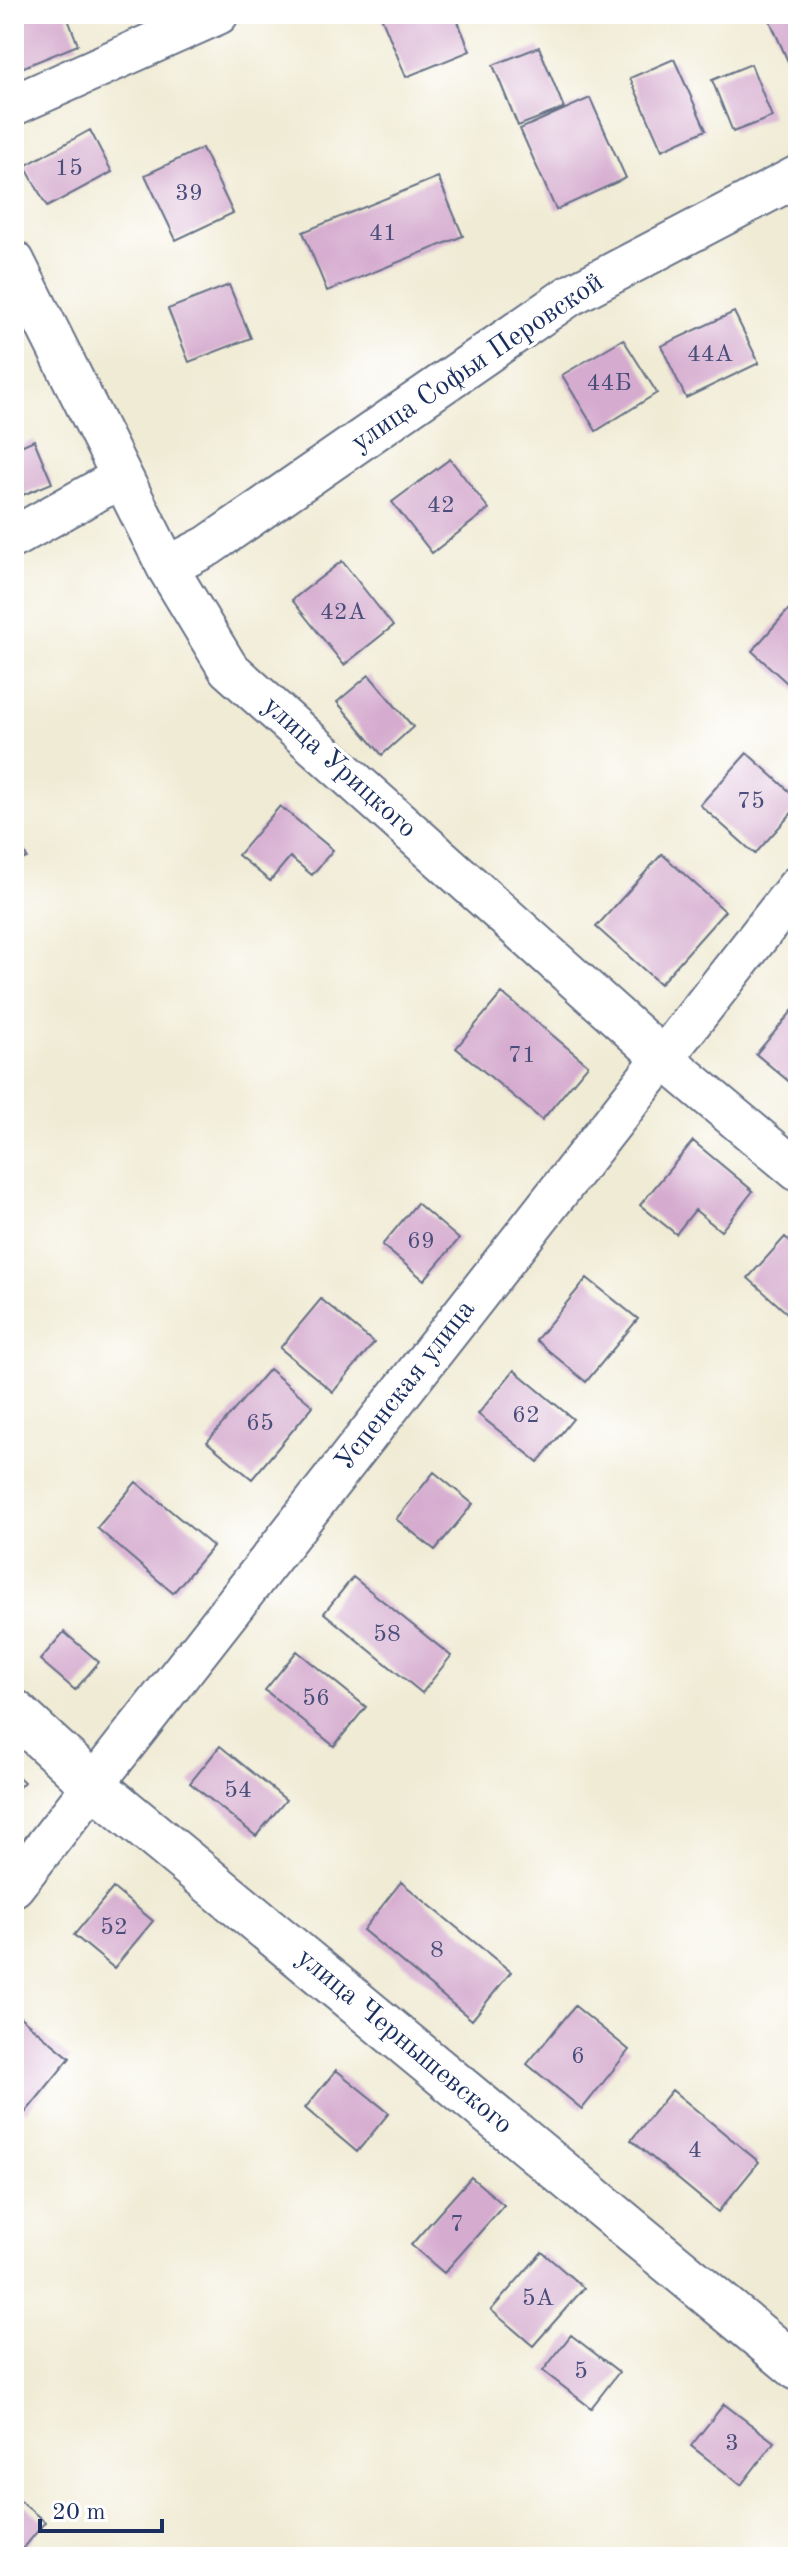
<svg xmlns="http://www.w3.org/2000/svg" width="812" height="2571" font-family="'Old Standard TT',serif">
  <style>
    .building { fill: #d5accf }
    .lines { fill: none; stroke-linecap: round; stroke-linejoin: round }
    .minor-casing { stroke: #667187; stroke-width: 44 }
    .tertiary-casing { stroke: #667187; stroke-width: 48 }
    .minor { stroke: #fff; stroke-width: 40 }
    .tertiary { stroke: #fff; stroke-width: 44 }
    .labels { text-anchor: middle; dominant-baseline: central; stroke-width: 7; stroke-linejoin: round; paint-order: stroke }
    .number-label { font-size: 24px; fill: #4a4e7a }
    .street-label { font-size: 28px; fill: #1b2f5e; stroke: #fff }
  </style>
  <rect width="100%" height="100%" fill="#fff"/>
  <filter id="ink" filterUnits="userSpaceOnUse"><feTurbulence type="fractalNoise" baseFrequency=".0125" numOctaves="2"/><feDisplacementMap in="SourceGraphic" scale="16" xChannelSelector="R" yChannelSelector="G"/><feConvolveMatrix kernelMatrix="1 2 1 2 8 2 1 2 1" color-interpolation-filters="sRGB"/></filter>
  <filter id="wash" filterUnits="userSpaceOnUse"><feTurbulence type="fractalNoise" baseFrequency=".006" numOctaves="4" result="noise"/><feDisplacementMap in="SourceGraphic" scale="32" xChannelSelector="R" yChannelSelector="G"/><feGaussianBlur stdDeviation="1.8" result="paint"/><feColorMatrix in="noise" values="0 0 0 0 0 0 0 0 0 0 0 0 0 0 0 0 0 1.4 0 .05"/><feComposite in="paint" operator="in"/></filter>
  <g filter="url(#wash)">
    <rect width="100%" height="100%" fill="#f0ebd4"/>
    <g id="blocks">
      <path class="building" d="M 14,14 L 66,14 L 78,45 L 14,71 Z
        M 380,14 L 455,14 L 470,51 L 406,77 Z
        M 767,14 L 798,14 L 798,84 Z
        M 539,47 L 564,108 L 518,126 L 493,65 Z
        M 674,59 L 706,130 L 662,150 L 630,78 Z
        M 751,64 L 772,117 L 733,132 L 712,80 Z
        M 590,98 L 626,178 L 556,210 L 520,129 Z
        M 90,130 L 112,172 L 47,207 L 25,166 Z
        M 202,148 L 233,213 L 176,240 L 145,175 Z
        M 438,177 L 463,236 L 327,291 L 303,232 Z
        M 229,285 L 251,338 L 189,362 L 168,309 Z
        M 734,312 L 759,363 L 686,398 L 661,346 Z
        M 623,339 L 657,393 L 596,431 L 562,375 Z
        M 34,440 L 52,483 L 23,495 L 14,474 L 14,449 Z
        M 450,459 L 489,509 L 432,553 L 392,502 Z
        M 342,561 L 393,626 L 344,665 L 292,600 Z
        M 798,599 L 798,693 L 752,651 Z
        M 369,675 L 413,727 L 382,755 L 337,702 Z
        M 747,753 L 798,799 L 798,806 L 755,854 L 700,805 Z
        M 280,806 L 333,850 L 312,875 L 290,857 L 270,881 L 238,855 Z
        M 14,829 L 27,858 L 14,863 Z
        M 662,854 L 725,911 L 660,984 L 596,927 Z
        M 502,993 L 588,1065 L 542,1120 L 456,1048 Z
        M 798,1004 L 798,1089 L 756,1054 Z
        M 693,1141 L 753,1191 L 721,1231 L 695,1210 L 676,1234 L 640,1205 Z
        M 417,1203 L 459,1239 L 424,1280 L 382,1245 Z
        M 785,1237 L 798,1248 L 798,1323 L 748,1278 Z
        M 587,1278 L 638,1319 L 586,1382 L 536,1340 Z
        M 321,1299 L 374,1343 L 333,1392 L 280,1348 Z
        M 269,1369 L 313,1406 L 252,1479 L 207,1442 Z
        M 514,1370 L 573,1419 L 538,1462 L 478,1414 Z
        M 434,1472 L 473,1504 L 435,1550 L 396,1519 Z
        M 136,1482 L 213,1546 L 173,1593 L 97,1528 Z
        M 353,1577 L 451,1656 L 422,1693 L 324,1613 Z
        M 64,1632 L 99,1662 L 75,1690 L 40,1660 Z
        M 297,1651 L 366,1707 L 334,1746 L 265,1690 Z
        M 220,1746 L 286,1800 L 256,1836 L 190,1783 Z
        M 14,1773 L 24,1782 L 14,1792 Z
        M 401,1882 L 511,1972 L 472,2020 L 363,1930 Z
        M 113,1888 L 153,1921 L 114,1968 L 74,1935 Z
        M 575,2006 L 629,2050 L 582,2109 L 527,2064 Z
        M 14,2012 L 70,2058 L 26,2112 L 14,2102 Z
        M 336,2070 L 389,2113 L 357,2152 L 305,2108 Z
        M 672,2090 L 759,2162 L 718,2212 L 631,2140 Z
        M 471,2177 L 504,2205 L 444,2273 L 411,2245 Z
        M 542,2252 L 584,2288 L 533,2346 L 491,2310 Z
        M 571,2335 L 619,2372 L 591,2408 L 543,2371 Z
        M 724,2404 L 774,2442 L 741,2485 L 691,2446 Z
        M 14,2496 L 45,2522 L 19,2554 L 14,2549 Z"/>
    </g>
  </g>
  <g filter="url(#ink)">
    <use href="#blocks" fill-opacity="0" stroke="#667187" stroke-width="2"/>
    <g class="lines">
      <g class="minor-casing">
        <path id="minor" d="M 14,105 L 218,14
          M 14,261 L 167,567 L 228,668 L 663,1058 L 798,1171
          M 14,537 L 122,477
          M 167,567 L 208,546 L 569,296 L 798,176
          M 14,1886 L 798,886"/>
      </g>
      <g class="tertiary-casing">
        <path id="tertiary" d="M 14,1712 L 92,1784 L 798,2368"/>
      </g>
      <use href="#minor" class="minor"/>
      <use href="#tertiary" class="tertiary"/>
    </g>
  </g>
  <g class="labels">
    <g class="number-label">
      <text x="69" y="169">15</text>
      <text x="189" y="194">39</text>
      <text x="383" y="234">41</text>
      <text x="710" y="355">44А</text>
      <text x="609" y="384">44Б</text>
      <text x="441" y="506">42</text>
      <text x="343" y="613">42А</text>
      <text x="751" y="802">75</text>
      <text x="522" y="1056">71</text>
      <text x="421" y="1242">69</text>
      <text x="526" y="1416">62</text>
      <text x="260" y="1424">65</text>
      <text x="387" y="1635">58</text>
      <text x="316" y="1699">56</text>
      <text x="238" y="1791">54</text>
      <text x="114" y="1928">52</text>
      <text x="437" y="1951">8</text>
      <text x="578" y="2057">6</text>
      <text x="695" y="2151">4</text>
      <text x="457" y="2225">7</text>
      <text x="538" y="2299">5А</text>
      <text x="581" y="2372">5</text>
      <text x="732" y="2444">3</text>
    </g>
    <g class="street-label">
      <text transform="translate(478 363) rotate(-34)">улица Софьи Перовской</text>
      <text transform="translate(339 768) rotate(42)">улица Урицкого</text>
      <text transform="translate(406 1386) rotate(-52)">Успенская улица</text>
      <text transform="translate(404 2042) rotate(40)">улица Чернышевского</text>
    </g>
  </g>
  <rect width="812" height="2571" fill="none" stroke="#fff" stroke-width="48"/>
  <path d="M40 2519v12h122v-12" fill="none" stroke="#1b2f5e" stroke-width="4"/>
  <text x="52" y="2519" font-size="24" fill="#1b2f5e" stroke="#ffffff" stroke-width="6" paint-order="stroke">20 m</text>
</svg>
